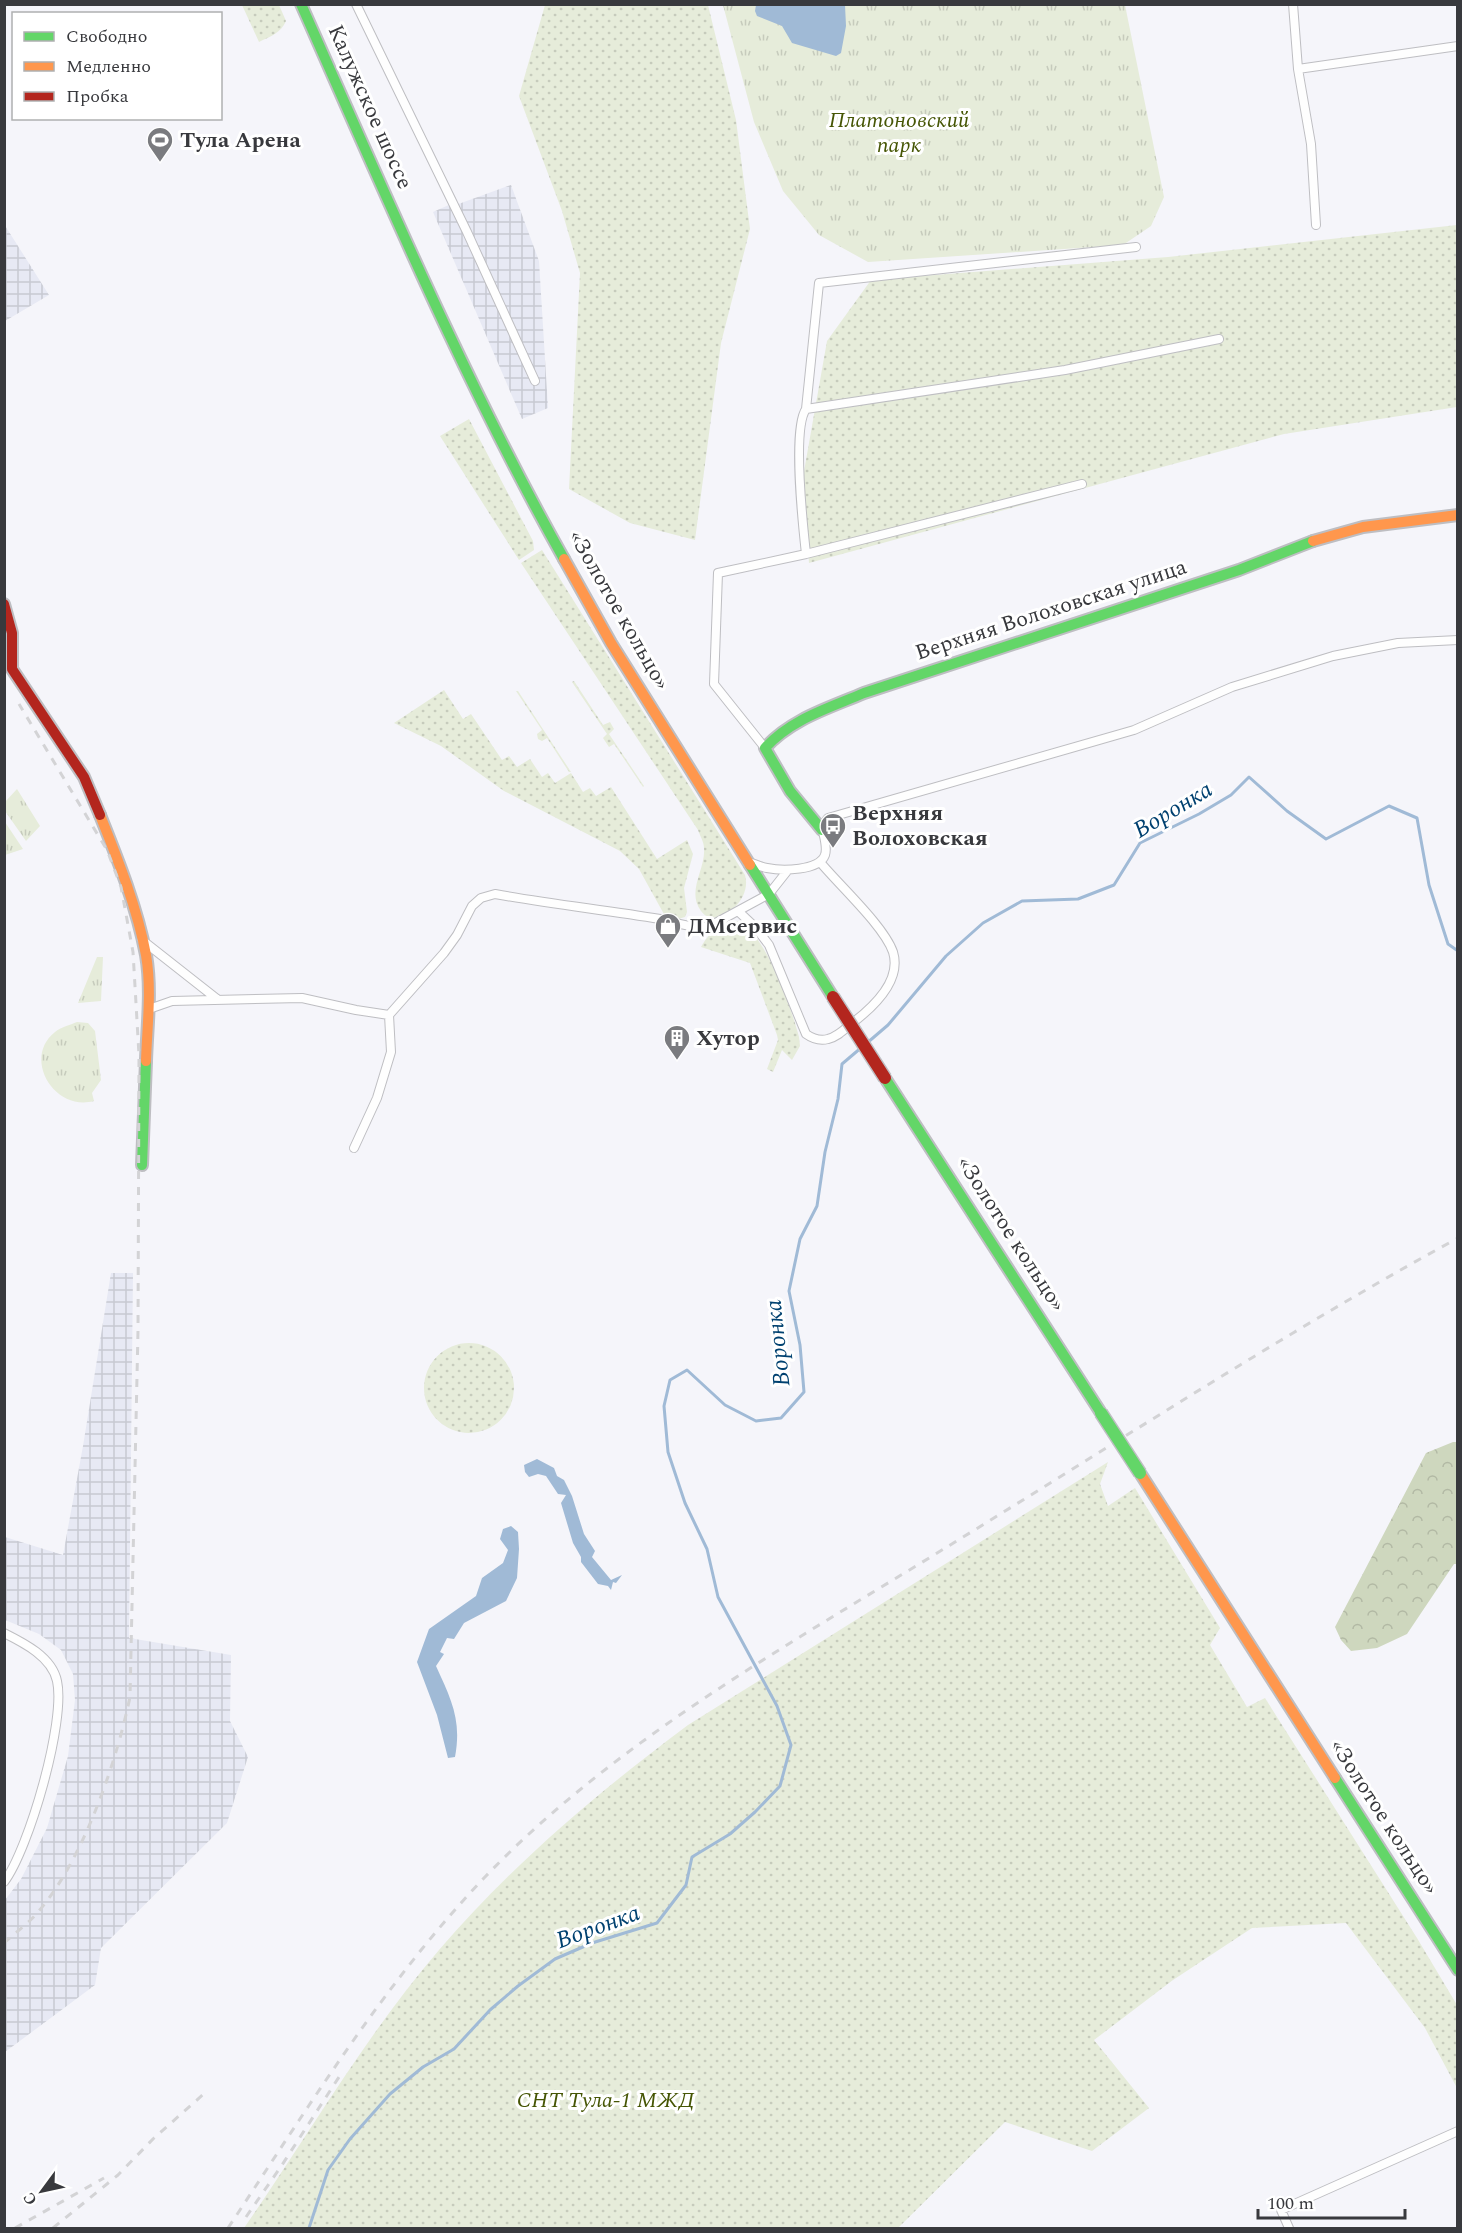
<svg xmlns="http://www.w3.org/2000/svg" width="1462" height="2233" font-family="Spectral,serif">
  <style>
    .industrial { fill: url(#industrial-grid) }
    .grass { fill: url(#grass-dots) }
    .forest { fill: url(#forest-crowns) }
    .park { fill: url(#park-tufts) }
    .water { fill: #a0bad6 }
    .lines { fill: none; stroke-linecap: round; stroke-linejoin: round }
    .stream { stroke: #a0bad6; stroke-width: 3 }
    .street-casing { stroke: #bebec2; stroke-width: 10 }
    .fast-casing { stroke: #bebec2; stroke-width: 14 }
    .slow-casing { stroke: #bebec2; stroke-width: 14 }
    .jam-casing { stroke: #bebec2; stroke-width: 14 }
    .street { stroke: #fefefe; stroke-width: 8 }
    .fast { stroke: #63d668; stroke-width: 10 }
    .slow { stroke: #ff974d; stroke-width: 10 }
    .jam { stroke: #b3261e; stroke-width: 10 }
    .rail { stroke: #d3d3d5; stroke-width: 3; stroke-dasharray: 8 8; stroke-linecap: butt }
    .fast-bridge-casing { stroke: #bebec2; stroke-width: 15; stroke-linecap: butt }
    .jam-bridge-casing { stroke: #bebec2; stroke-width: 15; stroke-linecap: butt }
    .fast-bridge { stroke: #63d668; stroke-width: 12 }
    .jam-bridge { stroke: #b3261e; stroke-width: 12 }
    .labels { text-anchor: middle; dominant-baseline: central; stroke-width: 6; stroke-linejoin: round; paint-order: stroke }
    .street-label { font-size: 22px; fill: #38393d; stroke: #fff }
    .park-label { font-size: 22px; font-style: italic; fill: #465605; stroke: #fff }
    .poi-label { font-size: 22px; font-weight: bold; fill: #38393d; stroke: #fff; text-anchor: start }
    .water-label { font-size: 24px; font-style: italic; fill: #004170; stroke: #fff }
  </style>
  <defs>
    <pattern id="industrial-grid" width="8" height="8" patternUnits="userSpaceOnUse" patternTransform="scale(1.5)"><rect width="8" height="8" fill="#e7e9f4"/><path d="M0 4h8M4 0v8" fill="none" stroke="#c7c9d2"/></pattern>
    <pattern id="grass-dots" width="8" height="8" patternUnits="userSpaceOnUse" patternTransform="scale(1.5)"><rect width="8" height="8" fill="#e6ecda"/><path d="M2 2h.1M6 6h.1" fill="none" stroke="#c6cbbc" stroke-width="1.8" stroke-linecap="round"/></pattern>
    <pattern id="forest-crowns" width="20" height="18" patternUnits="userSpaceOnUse" patternTransform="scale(1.5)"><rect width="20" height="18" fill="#ced7be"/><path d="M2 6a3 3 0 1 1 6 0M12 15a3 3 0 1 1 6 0" fill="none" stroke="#b2b9a4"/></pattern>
    <pattern id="park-tufts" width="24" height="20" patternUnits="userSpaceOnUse" patternTransform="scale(1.5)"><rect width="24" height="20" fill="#e6ecda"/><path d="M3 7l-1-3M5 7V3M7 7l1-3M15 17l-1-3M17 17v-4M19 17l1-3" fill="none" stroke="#c6cbbc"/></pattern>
  </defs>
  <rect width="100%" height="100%" fill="#f5f5fa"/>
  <path class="industrial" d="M 511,185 L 539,261 L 548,408 L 522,419 L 433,212 L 451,204 L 453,206 Z
    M 4,224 L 49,295 L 5,321 L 4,321 Z
    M 111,1273 L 133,1273 L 129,1638 L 231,1655 L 230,1721 L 248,1757 L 227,1823 L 101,1948 L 95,1985 L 5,2052 L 5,1900 L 21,1879 L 47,1828 L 68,1756 L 75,1700 L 73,1674 L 61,1650 L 39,1634 L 5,1620 L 5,1537 L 63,1555 L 83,1446 Z"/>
  <path class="grass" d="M 242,5 L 279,5 L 286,21 C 281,33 271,36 259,42 Z
    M 545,5 L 708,5 L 736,120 L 750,229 L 721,343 L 695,540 L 630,523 L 569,489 L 580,273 L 562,211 L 519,96 Z
    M 1457,225 L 1457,407 L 1284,434 L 809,563 L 803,477 L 827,341 L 871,280 L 1168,257 Z
    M 469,419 L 533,541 L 534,550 L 519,560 L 440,436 Z
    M 542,550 L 745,875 C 753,902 715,931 701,911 C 686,891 706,869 704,848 C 704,842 700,836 698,830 L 521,563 Z
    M 574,681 L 603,725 L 610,722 L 614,729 L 609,734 L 644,786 L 643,787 L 614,744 L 609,747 L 603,738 L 607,734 L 572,682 Z
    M 444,690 L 463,719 L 471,714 L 502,760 L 509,756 L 517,767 L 530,759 L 542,777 L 548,773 L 555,783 L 571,773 L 583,792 L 590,788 L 596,796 L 611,787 L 657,859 L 687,840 L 693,854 L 684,888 L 687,912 L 685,917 L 678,919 L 665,916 L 639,869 L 620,851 L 504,791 L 441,746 L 394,723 Z
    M 516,691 L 518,691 L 571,772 L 569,772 L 547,738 L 542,741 L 538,739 L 537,734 L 542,730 Z
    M 737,921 C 764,929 792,1010 799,1037 L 800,1046 L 792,1060 L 782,1050 L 773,1072 L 767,1069 L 778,1040 L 777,1035 L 750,963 L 701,947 C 709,933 720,922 737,921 Z
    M424 1388a45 45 0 1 1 90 0a45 45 0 1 1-90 0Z
    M 1108,1462 L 1100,1484 L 1108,1506 L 1135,1488 L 1220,1628 L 1210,1645 L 1247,1707 L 1265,1698 L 1417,1938 L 1457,2005 L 1457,2088 L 1425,2028 L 1346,1923 L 1252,1928 L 1173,1980 L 1094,2040 L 1149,2108 L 1092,2151 L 1005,2122 L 898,2228 L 244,2228 C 308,2136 365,2036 439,1950 C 512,1865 598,1792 688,1725 Z"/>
  <path class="forest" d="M 1453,1442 L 1458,1442 L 1457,1564 L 1454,1564 L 1407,1634 L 1377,1648 L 1351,1651 L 1341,1640 L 1335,1627 L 1426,1453 Z"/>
  <path class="park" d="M 723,5 L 1125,5 L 1164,197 L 1151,226 L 1123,245 L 868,262 L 819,235 L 783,191 L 754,122 Z
    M 17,789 L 40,826 L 26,841 L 5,811 L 5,802 Z
    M 5,822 L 23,849 L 5,855 Z
    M 97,957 L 103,957 L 101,1001 L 78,1003 Z
    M 77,1022 L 88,1023 L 95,1031 L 101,1080 L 92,1093 L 94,1101 C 54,1112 22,1058 55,1032 C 61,1027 70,1025 77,1022 Z"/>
  <path class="water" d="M 756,5 L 845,5 L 846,26 L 841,53 L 836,56 L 792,43 L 782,26 L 757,16 L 755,11 Z
    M 537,1459 L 554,1468 L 557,1476 L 564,1480 L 572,1496 L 584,1534 L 595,1551 L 592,1557 L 611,1580 L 622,1575 L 616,1583 L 613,1582 L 611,1590 L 608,1586 L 598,1584 L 581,1562 L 581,1557 L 573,1543 L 561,1503 L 566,1495 L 558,1494 L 546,1476 L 538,1474 L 529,1477 L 525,1472 L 524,1465 Z
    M 511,1526 L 518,1532 L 519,1549 L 517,1578 L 506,1601 L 464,1623 L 454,1639 L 447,1638 L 440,1652 L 444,1654 L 436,1666 C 451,1699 462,1720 455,1757 L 448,1758 L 437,1715 L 417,1662 L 429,1629 L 476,1596 L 482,1578 L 503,1563 L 508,1550 L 500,1539 L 503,1529 Z"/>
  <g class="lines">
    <path class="stream" d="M 867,1043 L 888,1025 L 946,956 L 983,923 L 1022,901 L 1078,899 L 1114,885 L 1140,843 L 1199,814 L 1231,795 L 1249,777 L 1287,811 L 1326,839 L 1389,806 L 1417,818 L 1429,885 L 1448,944 L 1458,951
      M 309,2228 L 328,2170 L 350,2139 L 390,2094 L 423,2067 L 454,2049 L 490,2010 L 518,1986 L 555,1959 L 592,1943 L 657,1923 L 686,1885 L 692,1857 L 730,1834 L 755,1812 L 780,1786 L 791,1745 L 777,1706 L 718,1597 L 707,1549 L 685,1503 L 668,1452 L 664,1406 L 670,1380 L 687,1370 L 725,1405 L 756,1421 L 781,1418 L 804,1392 L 800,1345 L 789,1291 L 800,1239 L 817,1206 L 825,1152 L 838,1099 L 842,1064 L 862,1047"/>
    <g class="street-casing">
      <path id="street" d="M 356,4 L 467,232 L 535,381
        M 1293,4 L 1298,69 L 1311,144 L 1316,225
        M 1298,69 L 1458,46
        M 806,409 L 1065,370 L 1219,339
        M 806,554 C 803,526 792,429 806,409 L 819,283 L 1136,247
        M 765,748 L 714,684 L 718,573 L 806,554 L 1082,484
        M 749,862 C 755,864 761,867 767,868 C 782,871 819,871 825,855 C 828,846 823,835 822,826 L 828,818 L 1134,730 L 1232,687 L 1333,656 L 1398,643 L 1458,640
        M 738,911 L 756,928 L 769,945 L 806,1034 C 813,1039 820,1041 828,1039 C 837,1037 844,1030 851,1024 C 871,1009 902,981 893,952 C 884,926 839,885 820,862
        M 142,940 L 217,999
        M 149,1009 L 172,1001 L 302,998 L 356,1010 L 389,1015
        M 389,1015 L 444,953 L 457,935 L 472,906 L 481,898 L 495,894 C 550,904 606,910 660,919 C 677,922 694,930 710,926 L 769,894 L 788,870
        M 354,1148 L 377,1098 L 391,1052 L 389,1015
        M 4,1633 C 24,1643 52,1657 57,1681 C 66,1721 29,1849 4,1882
        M 1289,2228 L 1281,2210 L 1458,2131"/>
    </g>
    <g class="fast-casing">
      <path id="fast" d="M 301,4 C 384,191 464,381 564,559
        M 822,830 L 790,791 L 765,748 C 791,719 829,708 864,693 L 1239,570 L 1313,541
        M 750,865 L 833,997
        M 885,1078 L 1101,1413
        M 142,1165 L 146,1061
        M 1335,1778 L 1458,1970"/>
    </g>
    <g class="slow-casing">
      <path id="slow" d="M 1313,541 L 1363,527 L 1458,515
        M 564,559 L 611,643 L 750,865
        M 100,815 C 118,860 137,907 146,955 C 152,990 147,1027 146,1061
        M 1140,1473 L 1335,1778"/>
    </g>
    <g class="jam-casing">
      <path id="jam" d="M 4,604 L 12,633 L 12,669 L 84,777 L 100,815"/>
    </g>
    <use href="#street" class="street"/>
    <use href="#fast" class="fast"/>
    <use href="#slow" class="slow"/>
    <use href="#jam" class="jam"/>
    <path class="rail" d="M 4,1943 C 15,1933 29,1923 38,1912 C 83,1860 116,1764 130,1697 L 138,1331 L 139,1055 L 133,952 L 121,887 L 107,850 L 19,704
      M 246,2217 L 282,2165 L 339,2077
      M 15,2228 L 104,2178
      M 53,2228 L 118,2175 L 153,2139 L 207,2091
      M 228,2228 C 308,2108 384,1983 484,1878 C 618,1738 792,1643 955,1542 C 1121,1440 1286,1332 1458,1238"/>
    <g class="fast-bridge-casing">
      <path id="fast-bridge" d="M 1101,1413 L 1140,1473"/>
    </g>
    <g class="jam-bridge-casing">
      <path id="jam-bridge" d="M 833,997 L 885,1078"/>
    </g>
    <use href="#fast-bridge" class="fast-bridge"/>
    <use href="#jam-bridge" class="jam-bridge"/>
  </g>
  <defs>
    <g id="stadium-pin" transform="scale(1.35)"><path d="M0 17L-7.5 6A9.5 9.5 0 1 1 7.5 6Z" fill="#7a7b7f" stroke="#fff"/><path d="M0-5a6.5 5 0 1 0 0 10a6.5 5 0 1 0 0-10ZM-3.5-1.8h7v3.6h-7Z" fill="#fff"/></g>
    <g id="bus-pin" transform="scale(1.35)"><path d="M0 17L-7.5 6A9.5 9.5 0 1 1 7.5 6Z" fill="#7a7b7f" stroke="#fff"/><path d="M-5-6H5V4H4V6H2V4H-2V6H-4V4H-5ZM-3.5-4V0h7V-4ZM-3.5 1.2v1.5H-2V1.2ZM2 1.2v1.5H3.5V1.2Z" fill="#fff"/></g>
    <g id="shop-pin" transform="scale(1.35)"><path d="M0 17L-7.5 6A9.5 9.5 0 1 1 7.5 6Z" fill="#7a7b7f" stroke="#fff"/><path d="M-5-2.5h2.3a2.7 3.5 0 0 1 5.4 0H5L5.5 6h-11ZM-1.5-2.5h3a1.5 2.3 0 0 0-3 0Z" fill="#fff"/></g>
    <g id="building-pin" transform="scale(1.35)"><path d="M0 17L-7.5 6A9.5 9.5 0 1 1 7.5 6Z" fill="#7a7b7f" stroke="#fff"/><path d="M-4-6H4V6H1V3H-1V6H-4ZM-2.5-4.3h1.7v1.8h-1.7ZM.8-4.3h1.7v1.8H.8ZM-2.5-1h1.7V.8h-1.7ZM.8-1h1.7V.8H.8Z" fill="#fff"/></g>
  </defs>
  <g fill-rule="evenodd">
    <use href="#stadium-pin" x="160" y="140"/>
    <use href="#bus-pin" x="833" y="826"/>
    <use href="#shop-pin" x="668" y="926"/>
    <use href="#building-pin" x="677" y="1038"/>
  </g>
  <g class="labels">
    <g class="street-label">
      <text transform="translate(370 107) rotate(66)">Калужское шоссе</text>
      <text transform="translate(619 610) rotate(60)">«Золотое кольцо»</text>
      <text transform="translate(1051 610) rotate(-18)">Верхняя Волоховская улица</text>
      <text transform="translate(1011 1234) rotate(57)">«Золотое кольцо»</text>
      <text transform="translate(1384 1817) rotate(57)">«Золотое кольцо»</text>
    </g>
    <g class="park-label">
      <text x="899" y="120">Платоновский<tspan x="899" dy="25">парк</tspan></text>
      <text x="606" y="2100">СНТ Тула-1 МЖД</text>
    </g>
    <g class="poi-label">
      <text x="180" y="140">Тула Арена</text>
      <text x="852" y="813">Верхняя<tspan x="852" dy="25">Волоховская</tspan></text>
      <text x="688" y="926">ДМсервис</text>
      <text x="696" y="1038">Хутор</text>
    </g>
    <g class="water-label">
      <text transform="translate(1173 810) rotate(-31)">Воронка</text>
      <text transform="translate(778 1343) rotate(-96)">Воронка</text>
      <text transform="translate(598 1927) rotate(-20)">Воронка</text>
    </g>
  </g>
  <rect width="1462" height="2233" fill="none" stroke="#38393d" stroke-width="12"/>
  <rect x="12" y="12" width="210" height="108" fill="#ffffff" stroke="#afb0b1" stroke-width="1.5"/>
  <rect x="24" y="32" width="30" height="9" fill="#63d668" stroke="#afb0b1" stroke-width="1.5"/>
  <text x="66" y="42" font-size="18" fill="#38393d">Свободно</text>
  <rect x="24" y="62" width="30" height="9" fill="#ff974d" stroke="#afb0b1" stroke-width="1.5"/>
  <text x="66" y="72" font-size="18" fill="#38393d">Медленно</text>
  <rect x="24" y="92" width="30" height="9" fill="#b3261e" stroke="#afb0b1" stroke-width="1.5"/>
  <text x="66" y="102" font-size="18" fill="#38393d">Пробка</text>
  <g transform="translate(42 2191) rotate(237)" stroke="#ffffff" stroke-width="4.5" paint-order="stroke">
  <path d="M0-4.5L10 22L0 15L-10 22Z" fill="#38393d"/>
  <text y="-9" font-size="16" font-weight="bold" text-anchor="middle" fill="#38393d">С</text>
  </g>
  <path d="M1258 2209v9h147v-9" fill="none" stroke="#38393d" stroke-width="3"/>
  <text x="1267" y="2209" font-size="18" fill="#38393d" stroke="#ffffff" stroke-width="4.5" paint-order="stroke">100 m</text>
</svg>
